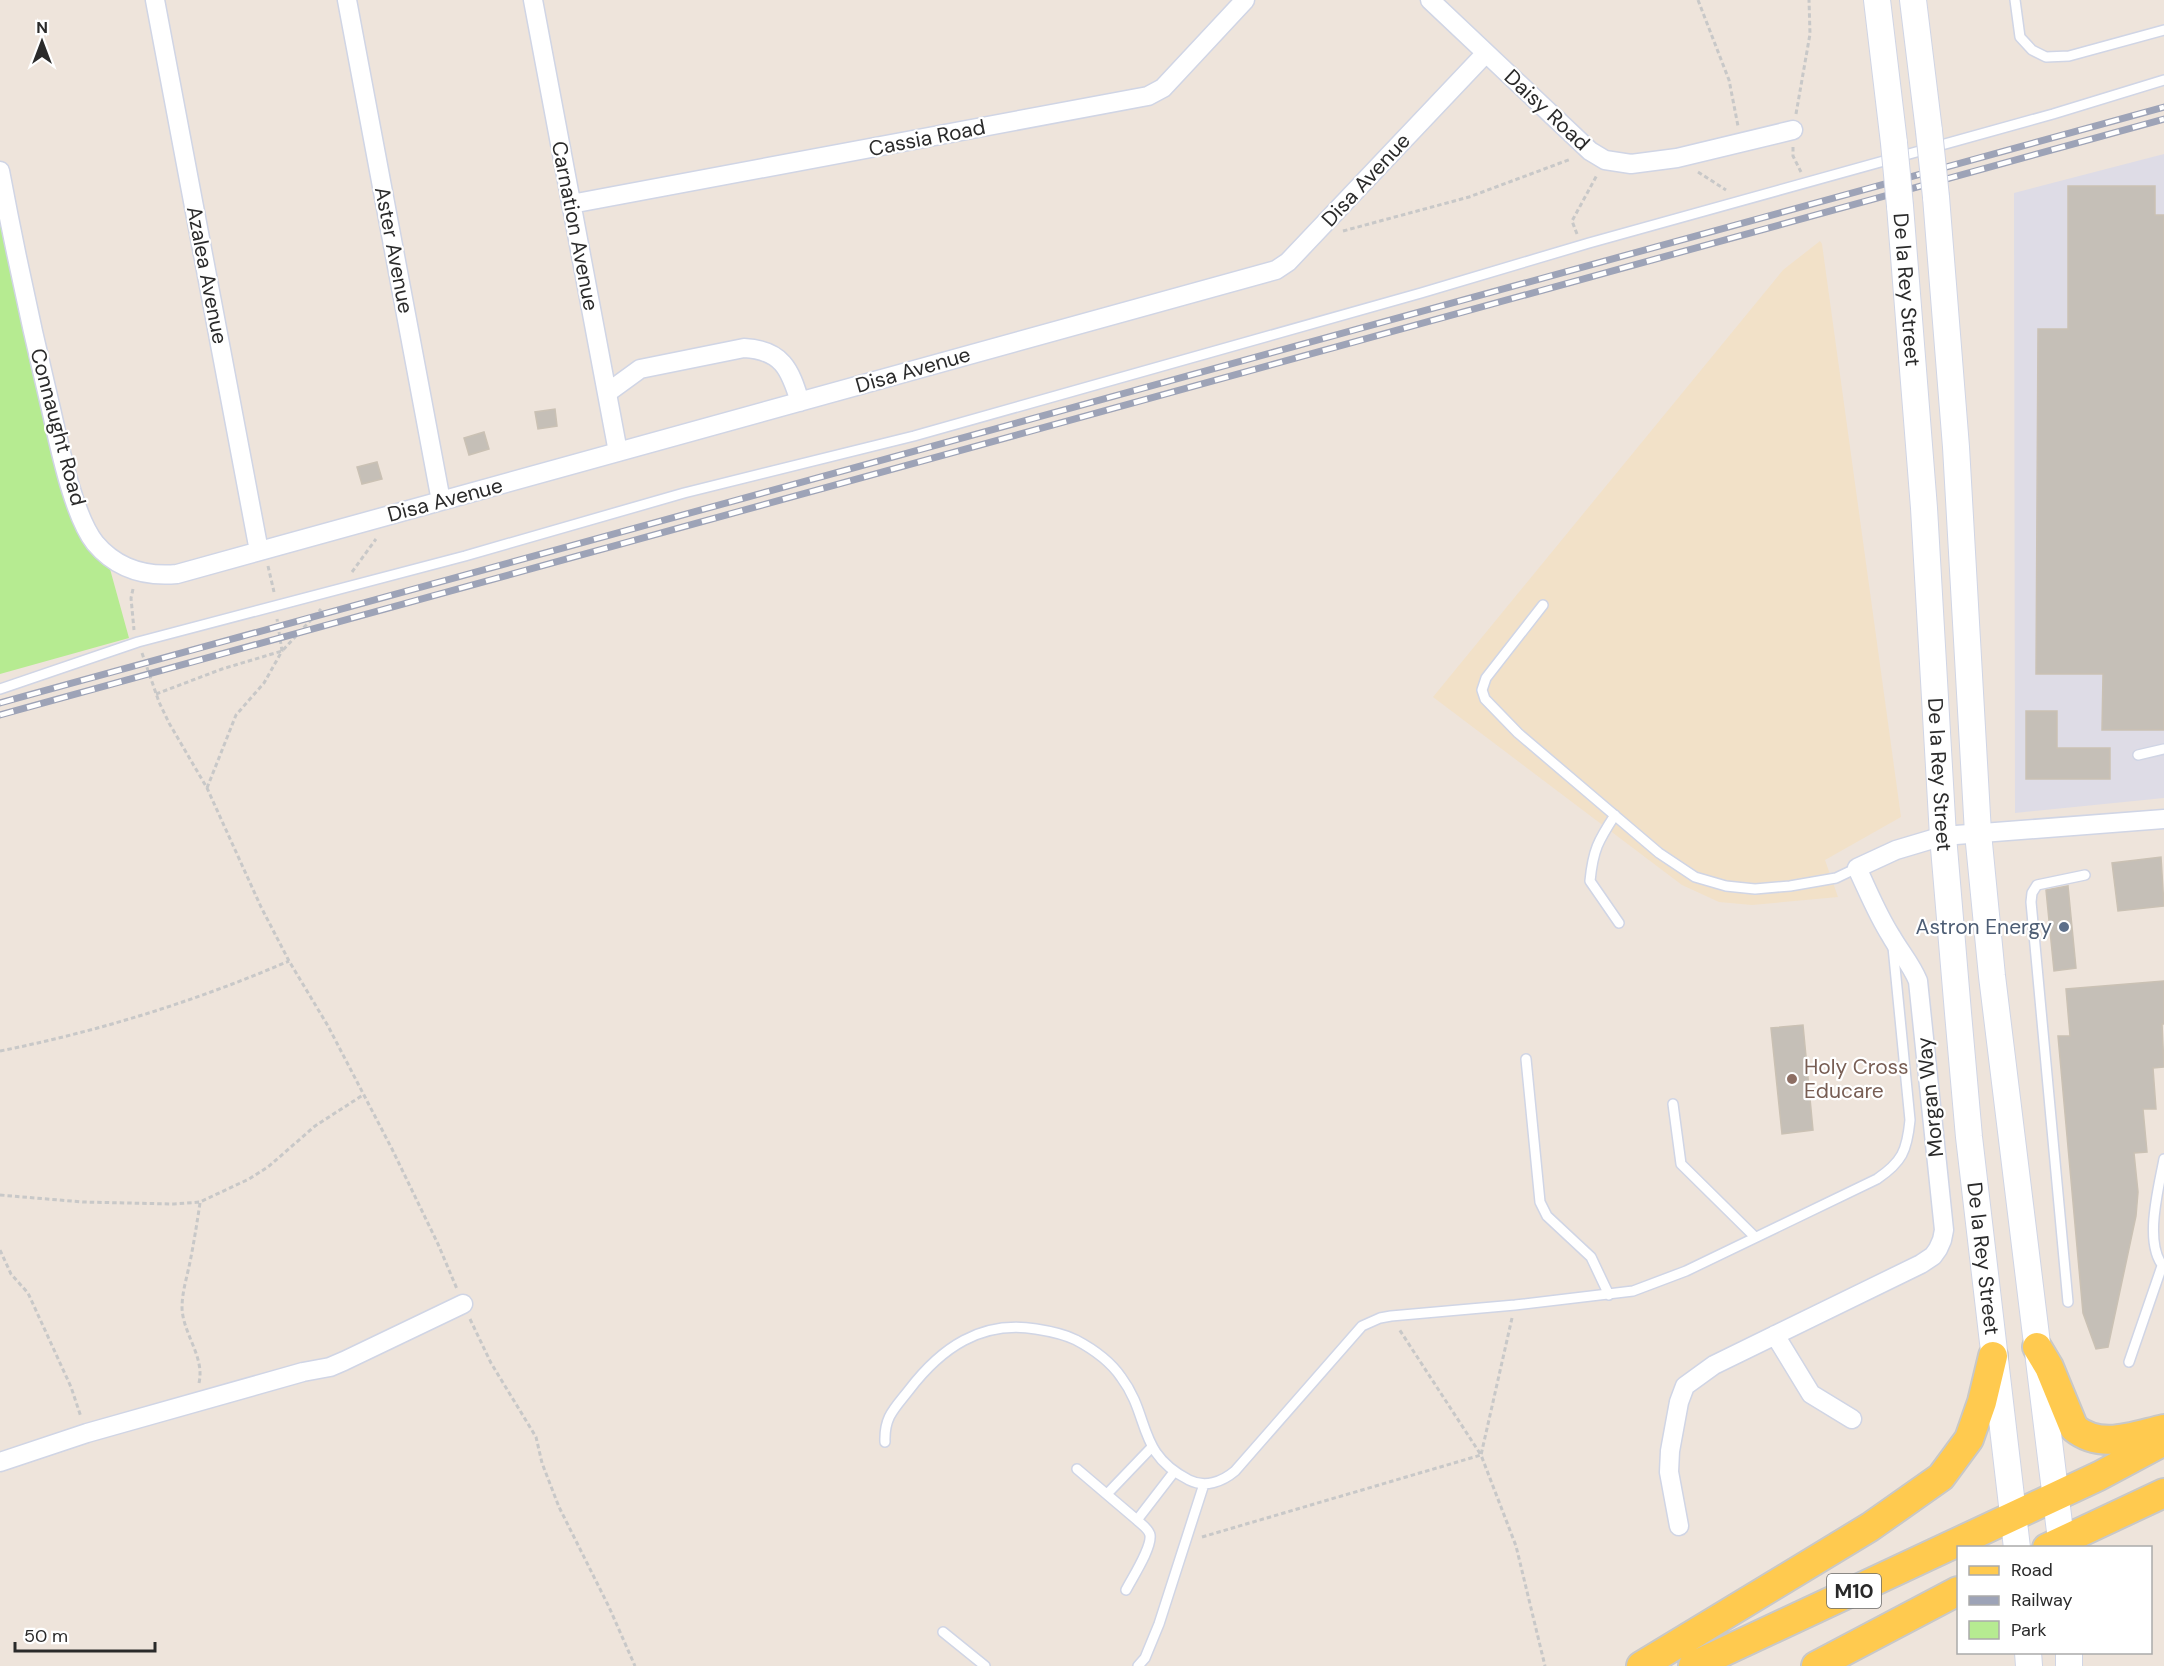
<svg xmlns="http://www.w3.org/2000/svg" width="2164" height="1666" font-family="'DM Sans',sans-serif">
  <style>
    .industrial { fill: #dedce6 }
    .education { fill: #f2e1c8 }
    .green { fill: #b6eb91 }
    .building { fill: #c5bfb7; stroke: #cac1b4; stroke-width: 1.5 }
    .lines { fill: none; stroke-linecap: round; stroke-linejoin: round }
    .lane-casing { stroke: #d0d5e5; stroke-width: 12 }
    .street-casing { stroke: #d0d5e5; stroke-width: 21 }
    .secondary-casing { stroke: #d0d5e5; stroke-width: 28 }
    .primary-casing { stroke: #c8c8c8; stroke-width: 32 }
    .path { stroke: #c8c8c8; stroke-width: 3; stroke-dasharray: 4.5 3; stroke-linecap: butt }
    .lane { stroke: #fff; stroke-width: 9 }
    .street { stroke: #fff; stroke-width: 18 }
    .secondary { stroke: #fff; stroke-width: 26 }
    .primary { stroke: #ffca4f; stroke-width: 28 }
    .rail-casing { stroke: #9da3b7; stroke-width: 7 }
    .rail { stroke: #fff; stroke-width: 4.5; stroke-dasharray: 14; stroke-linecap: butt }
    .secondary-bridge-casing { stroke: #d0d5e5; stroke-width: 28; stroke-linecap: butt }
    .secondary-bridge { stroke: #fff; stroke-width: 26 }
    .service-dot { fill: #5c6f8a; stroke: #fff; stroke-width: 2 }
    .education-dot { fill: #8d6e63; stroke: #fff; stroke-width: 2 }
    .labels { text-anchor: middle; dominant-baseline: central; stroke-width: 4.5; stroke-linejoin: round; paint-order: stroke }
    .shield { fill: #fff; stroke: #6a6a6a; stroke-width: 1.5 }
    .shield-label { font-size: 20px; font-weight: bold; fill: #2a2a2a }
    .street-label { font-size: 21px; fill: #2a2a2a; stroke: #fff }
    .service-label { font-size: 21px; fill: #4e5e75; stroke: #fff; text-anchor: end }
    .education-label { font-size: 21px; fill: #785e54; stroke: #fff; text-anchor: start }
  </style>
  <rect width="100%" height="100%" fill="#eee4db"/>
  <path class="industrial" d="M 2164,154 L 2164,798 L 2015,813 L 2014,193 Z"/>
  <path class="education" d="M 1820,241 L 1822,244 L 1901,817 L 1825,860 L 1838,897 L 1752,905 L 1719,902 L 1682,885 L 1433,697 L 1783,270 Z"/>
  <path class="green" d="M 0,215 L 93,553 L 110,569 L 129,638 L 0,674 Z"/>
  <path class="building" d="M 2068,186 L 2155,186 L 2155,215 L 2164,215 L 2164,730 L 2102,730 L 2103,674 L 2036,674 L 2038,329 L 2068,329 Z
    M 555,409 L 557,426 L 538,429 L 535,412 Z
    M 484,432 L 489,449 L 469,455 L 464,438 Z
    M 377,462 L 382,479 L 362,484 L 357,467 Z
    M 2026,711 L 2057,711 L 2057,748 L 2110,748 L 2110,779 L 2026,779 Z
    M 2161,857 L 2164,906 L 2118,911 L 2112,863 Z
    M 2068,886 L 2076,968 L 2054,971 L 2046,890 Z
    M 2164,981 L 2164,1024 L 2162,1024 L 2164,1067 L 2153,1068 L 2156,1109 L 2143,1109 L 2147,1152 L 2134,1153 L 2138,1192 L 2136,1216 L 2108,1347 L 2096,1349 L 2083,1313 L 2058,1036 L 2070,1036 L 2066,989 Z
    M 1803,1025 L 1813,1130 L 1782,1134 L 1771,1028 Z"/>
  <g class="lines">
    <g class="lane-casing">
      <path id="lane" d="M 2015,0 L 2020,37 L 2032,50 L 2046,57 L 2069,56 L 2164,30
        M 1543,605 L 1486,678 L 1482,690 L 1485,699 L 1518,733 L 1659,853 L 1695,877 L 1726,886 L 1755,889 L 1790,886 L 1836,878 L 1857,868
        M 0,689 L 138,642 L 465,556 L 684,493 L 914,436 L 1421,293 L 1589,243 L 2053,114 L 2164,80
        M 2138,755 L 2164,749
        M 1615,815 C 1598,841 1593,850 1590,881 L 1619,923
        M 1526,1059 L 1540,1202 L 1547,1216 L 1591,1257 L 1609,1295
        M 1673,1104 L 1681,1164 L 1755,1237
        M 2164,1159 C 2159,1187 2143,1244 2164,1267
        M 2068,1302 L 2031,902 L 2032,893 L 2037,885 L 2085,875
        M 2129,1362 L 2162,1266
        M 885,1442 C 884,1417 894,1409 909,1390 C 941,1348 981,1320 1036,1329 C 1049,1331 1064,1334 1076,1340 C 1093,1349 1110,1361 1121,1377 C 1151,1417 1136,1453 1189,1480 C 1205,1488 1222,1482 1235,1471 L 1362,1326 L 1380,1318 L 1391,1316 L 1515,1305 L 1633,1291 L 1686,1271 L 1877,1179 C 1902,1162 1907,1151 1910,1120 L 1893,947
        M 1077,1469 L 1137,1520
        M 1107,1494 L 1152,1447
        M 1126,1590 C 1132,1578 1152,1548 1150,1535 C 1149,1529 1141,1524 1137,1520 L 1174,1472
        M 943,1632 L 985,1666
        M 1138,1666 L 1145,1658 L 1159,1624 L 1204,1484"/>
    </g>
    <g class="street-casing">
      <path id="street" d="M 155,0 L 259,551
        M 347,0 L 441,501
        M 533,0 L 618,452
        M 1430,0 L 1590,151 L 1605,160 L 1631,164 L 1677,158 L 1793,130
        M 0,171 C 15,251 32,330 51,409 C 59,444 73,515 95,543 C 116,568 145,577 177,574 L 1276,270 L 1288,262 L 1486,53
        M 571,204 L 1148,96 L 1163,88 L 1245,0
        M 607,393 L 640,369 L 744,348 C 782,350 790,369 800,402
        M 1775,1335 L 1811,1394 L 1852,1419
        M 0,1462 L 87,1433 L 303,1372 L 330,1367 L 344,1361 L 463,1304
        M 1679,1526 L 1669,1472 L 1670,1451 L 1679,1402 L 1685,1386 L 1714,1365 L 1921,1264 L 1933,1256 L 1938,1249 L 1942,1240 L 1944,1230 L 1918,981 C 1911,964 1900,952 1891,936 C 1877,914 1868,891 1857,868 L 1896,850 L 1943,836 L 2164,819"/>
    </g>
    <g class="secondary-casing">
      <g id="secondary">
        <path d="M 1877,0 L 1894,143"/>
        <path d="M 1913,0 L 1929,131"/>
        <path d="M 1936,197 L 1956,447 L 1978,833 L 1992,976 L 2062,1548"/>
        <path id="s1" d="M 1900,206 L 1924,508 L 1943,836 L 1958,1013 L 1969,1137 L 2017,1548"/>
        <path d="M 2028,1652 L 2029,1666"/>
        <path d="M 2069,1652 L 2069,1666"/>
      </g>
    </g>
    <g class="primary-casing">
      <path id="primary" d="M 2037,1347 L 2049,1367 L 2074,1428 C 2101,1450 2133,1436 2164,1429
        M 2047,1548 L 2164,1493
        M 1641,1666 L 1870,1527 L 1941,1477 L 1969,1439 L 1982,1402 L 1993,1356
        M 1693,1666 L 2099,1476 L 2164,1441
        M 1816,1666 L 1958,1591"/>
    </g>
    <path class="path" d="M 1698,0 L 1729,80 L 1738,126
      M 1796,114 L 1810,34 L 1809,0
      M 1793,147 L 1793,156 L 1801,172
      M 1698,172 L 1726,190
      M 1343,231 L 1469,197 L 1571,159
      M 1577,234 L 1572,221 L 1597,175
      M 268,566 L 274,592
      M 352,572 L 376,539
      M 133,589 L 131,598 L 134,630
      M 142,653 L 159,702 L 169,723 L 207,788 L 261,907 L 289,961 L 328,1026 L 392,1149 L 438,1244 L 457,1289
      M 156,694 L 222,669 L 282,651 L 321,609
      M 207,788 L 236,715 L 264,683 L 282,651 L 277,619
      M 0,1051 C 100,1031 196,1001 289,961
      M 0,1195 L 83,1202 L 174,1204 L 200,1202 L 249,1179 L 268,1167 L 315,1126 L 363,1095
      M 0,1250 L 11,1274 L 28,1293 L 71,1387 L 81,1417
      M 1512,1318 L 1481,1455 L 1516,1546 L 1545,1666
      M 470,1319 L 491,1363 L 536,1437 L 542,1463 L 559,1507 L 609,1607 L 635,1666
      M 199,1383 C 205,1357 183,1334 182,1308 C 182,1292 187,1277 190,1262 C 194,1242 197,1223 200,1203
      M 1202,1537 L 1481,1455 L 1399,1329"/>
    <use href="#lane" class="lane"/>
    <use href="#street" class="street"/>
    <use href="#secondary" class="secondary"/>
    <use href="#primary" class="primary"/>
    <g class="rail-casing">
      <path id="rail" d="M 0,703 L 2164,107
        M 0,715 L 2164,119"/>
    </g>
    <use href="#rail" class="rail"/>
    <g class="secondary-bridge-casing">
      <path id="secondary-bridge" d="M 1929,131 L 1936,197
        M 1894,143 L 1900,206"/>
    </g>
    <use href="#secondary-bridge" class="secondary-bridge"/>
  </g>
  <circle class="service-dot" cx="2064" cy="927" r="6"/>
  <circle class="education-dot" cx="1792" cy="1079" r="6"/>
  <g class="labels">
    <rect class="shield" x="1827" y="1574" width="54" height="34" rx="4.5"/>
    <g class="shield-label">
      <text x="1854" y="1591">M10</text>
    </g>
    <g class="street-label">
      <text transform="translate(1547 110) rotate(43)">Daisy Road</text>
      <text transform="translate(927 138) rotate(-11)">Cassia Road</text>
      <text transform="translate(1366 180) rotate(-47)">Disa Avenue</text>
      <text transform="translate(575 226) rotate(79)">Carnation Avenue</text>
      <text transform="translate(394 250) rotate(79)">Aster Avenue</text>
      <text transform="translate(207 275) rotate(79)">Azalea Avenue</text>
      <text stroke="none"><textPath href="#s1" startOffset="84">De la Rey Street</textPath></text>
      <text transform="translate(913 370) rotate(-16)">Disa Avenue</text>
      <text transform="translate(58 427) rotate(75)">Connaught Road</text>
      <text transform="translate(445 500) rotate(-15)">Disa Avenue</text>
      <text stroke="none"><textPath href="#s1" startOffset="570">De la Rey Street</textPath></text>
      <text transform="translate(1930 1097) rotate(-96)">Morgan Way</text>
      <text stroke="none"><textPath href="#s1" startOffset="1056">De la Rey Street</textPath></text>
    </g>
    <g class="service-label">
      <text x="2052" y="927">Astron Energy</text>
    </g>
    <g class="education-label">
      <text x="1804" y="1067">Holy Cross<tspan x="1804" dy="24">Educare</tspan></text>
    </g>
  </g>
  <rect x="1957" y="1546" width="195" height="108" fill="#ffffff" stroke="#aaaaaa" stroke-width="1.5"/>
  <rect x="1969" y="1566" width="30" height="9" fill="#ffca4f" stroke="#aaaaaa" stroke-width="1.5"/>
  <text x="2011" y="1576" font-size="18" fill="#2a2a2a">Road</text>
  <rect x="1969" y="1596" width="30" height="9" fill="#9da3b7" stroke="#aaaaaa" stroke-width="1.5"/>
  <text x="2011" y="1606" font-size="18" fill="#2a2a2a">Railway</text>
  <rect x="1969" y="1621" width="30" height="18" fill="#b6eb91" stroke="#aaaaaa" stroke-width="1.5"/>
  <text x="2011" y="1636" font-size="18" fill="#2a2a2a">Park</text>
  <g transform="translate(42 42)" stroke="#ffffff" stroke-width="4.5" paint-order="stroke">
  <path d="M0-4.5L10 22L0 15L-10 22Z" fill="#2a2a2a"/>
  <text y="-9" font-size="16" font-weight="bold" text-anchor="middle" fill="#2a2a2a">N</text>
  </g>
  <path d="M15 1642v9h140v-9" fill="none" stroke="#2a2a2a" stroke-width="3"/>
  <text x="24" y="1642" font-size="18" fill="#2a2a2a" stroke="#ffffff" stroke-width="4.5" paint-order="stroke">50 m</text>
</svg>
